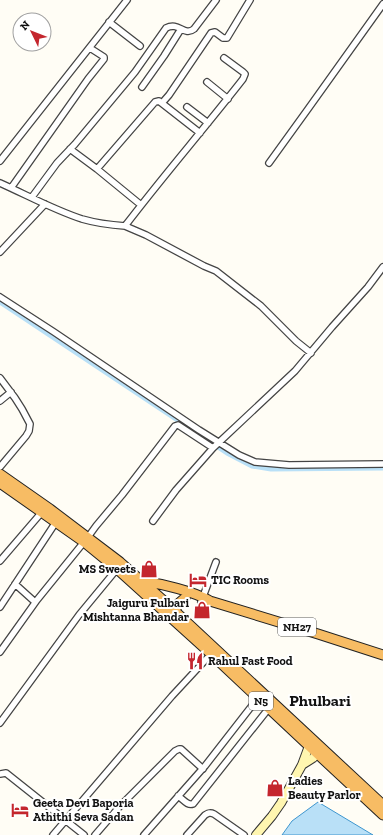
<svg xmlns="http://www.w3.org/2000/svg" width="383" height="835" font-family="'Zilla Slab',serif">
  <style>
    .water { fill: #b9e0f7; stroke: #3f96cf }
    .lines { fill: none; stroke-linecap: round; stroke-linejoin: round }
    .canal { stroke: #b9e0f7; stroke-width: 5 }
    .minor-casing { stroke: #444; stroke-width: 8 }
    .secondary-casing { stroke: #333; stroke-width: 10 }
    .trunk-casing { stroke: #222; stroke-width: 11 }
    .minor { stroke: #fff; stroke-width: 5.5 }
    .secondary { stroke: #fff6b0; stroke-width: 8 }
    .trunk { stroke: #f7bc64; stroke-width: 9 }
    .labels { text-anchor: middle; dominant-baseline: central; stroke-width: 4; stroke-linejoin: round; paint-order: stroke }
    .shield { fill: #fff; stroke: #585858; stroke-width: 1 }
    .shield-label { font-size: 11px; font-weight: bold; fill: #111 }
    .poi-label { font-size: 12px; font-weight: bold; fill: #111; stroke: #fff; text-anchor: start }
    .district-label { font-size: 16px; font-weight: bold; fill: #111; stroke: #fff }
  </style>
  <rect width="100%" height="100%" fill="#fffdf5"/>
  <path class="water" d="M 318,802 L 373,835 L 282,835 L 292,821 Z"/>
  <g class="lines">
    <path class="canal" d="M 0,302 L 227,453 L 252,466 L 271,469 L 383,468"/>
    <g class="minor-casing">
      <path id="minor" d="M 109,22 L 140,46
        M 207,82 L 228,99
        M 142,87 L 164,56 L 181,29
        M 162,103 L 169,95 L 209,36 L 211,33 L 215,32 L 223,38 L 227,38 L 250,0
        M 187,107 L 208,123
        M 70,149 L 97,169 L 155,102 L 159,101 L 200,133
        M 0,161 L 127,0
        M 269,163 L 308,109 L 383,4
        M 97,169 L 141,205
        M 0,183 C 27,195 54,210 82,219 C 96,223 110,225 125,226 C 163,176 204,129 243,79 L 245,74 L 243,72 L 224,58
        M 11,188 L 88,79 L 104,59 L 104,57 L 90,48
        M 32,197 L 57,163 L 75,144 L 135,72 L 166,28 C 179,21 184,37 194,29 L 216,0
        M 125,226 L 146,235 L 204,266 L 216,271 L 261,306 L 296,341 L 311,353
        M 0,252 L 45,204
        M 0,297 L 54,332 L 199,430 L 239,455 L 255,462 L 289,465 L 383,464
        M 0,378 L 15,398 L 22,409 L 30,424 L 29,431 L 26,436 L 0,467
        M 0,401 L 11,392
        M 153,521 L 176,490 L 213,448 L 295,371 L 332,327 L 368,287 L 383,267
        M 88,537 L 96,526 L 122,495 L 175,426 L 178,425 L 213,448
        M 0,561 L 42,512
        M 15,584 L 35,602
        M 201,602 L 216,562
        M 0,607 L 56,522
        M 0,652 L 37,600 L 84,542
        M 0,723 L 79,615 L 117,569
        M 0,774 L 6,773 L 84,835
        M 178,796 C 183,799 187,806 193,804 L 269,708
        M 53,835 L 172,696 L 211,654
        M 95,835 L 121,805 L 175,751 L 179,749 L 181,749 L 203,769
        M 144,835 L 205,766 L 258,698
        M 187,835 L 205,815 C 208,813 210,812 214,814 L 244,835"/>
    </g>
    <g class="secondary-casing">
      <path id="secondary" d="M 302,765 L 313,758 L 321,749
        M 256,835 L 272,816 L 281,803 L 302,765 L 309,746 L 312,742"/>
    </g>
    <g class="trunk-casing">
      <path id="trunk" d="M 0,474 L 50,509 L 120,562 L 163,600 L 383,805
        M 0,483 L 84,542 L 117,569 L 211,654 L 309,746 L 383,815
        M 142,581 C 162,584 193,591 210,601 L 318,634 L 383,655
        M 175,611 L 178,604 L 185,598"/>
    </g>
    <use href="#minor" class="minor"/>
    <use href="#secondary" class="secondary"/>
    <use href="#trunk" class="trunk"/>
  </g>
  <defs>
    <g id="shop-bare" transform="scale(1.38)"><path d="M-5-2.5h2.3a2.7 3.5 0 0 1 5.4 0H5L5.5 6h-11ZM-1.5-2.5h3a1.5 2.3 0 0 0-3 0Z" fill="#c4262e" stroke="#fff" stroke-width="2.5" paint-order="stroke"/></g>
    <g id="hotel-bare" transform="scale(1.38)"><path d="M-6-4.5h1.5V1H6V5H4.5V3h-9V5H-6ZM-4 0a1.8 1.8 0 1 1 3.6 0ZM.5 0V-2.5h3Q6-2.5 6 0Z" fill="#c4262e" stroke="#fff" stroke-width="2.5" paint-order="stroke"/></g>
    <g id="restaurant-bare" transform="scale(1.38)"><path d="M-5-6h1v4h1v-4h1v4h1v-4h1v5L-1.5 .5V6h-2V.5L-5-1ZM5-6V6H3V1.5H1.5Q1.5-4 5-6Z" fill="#c4262e" stroke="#fff" stroke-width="2.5" paint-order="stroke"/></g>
  </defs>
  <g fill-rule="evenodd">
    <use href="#shop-bare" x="149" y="569"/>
    <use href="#hotel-bare" x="198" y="580"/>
    <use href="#shop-bare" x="202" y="610"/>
    <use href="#restaurant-bare" x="195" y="661"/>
    <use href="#shop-bare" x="275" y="788"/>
    <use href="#hotel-bare" x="20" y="810"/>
  </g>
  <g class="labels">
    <g class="shield">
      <rect x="278" y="618" width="38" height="18" rx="3"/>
      <rect x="249" y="692" width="24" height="18" rx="3"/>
    </g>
    <g class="shield-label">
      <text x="297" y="627">NH27</text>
      <text x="261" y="701">N5</text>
    </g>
    <g class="poi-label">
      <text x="136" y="569" text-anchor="end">MS Sweets</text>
      <text x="211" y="580">TIC Rooms</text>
      <text x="189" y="603" text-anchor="end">Jaiguru Fulbari<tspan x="189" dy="14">Mishtanna Bhandar</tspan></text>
      <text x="208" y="661">Rahul Fast Food</text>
      <text x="288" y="781">Ladies<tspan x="288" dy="14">Beauty Parlor</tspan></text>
      <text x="33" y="803">Geeta Devi Baporia<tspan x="33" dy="14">Athithi Seva Sadan</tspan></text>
    </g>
    <g class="district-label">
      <text x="320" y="700">Phulbari</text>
    </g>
  </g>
  <g transform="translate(32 32) rotate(313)"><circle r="19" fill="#ffffff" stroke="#a0a0a0"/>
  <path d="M0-3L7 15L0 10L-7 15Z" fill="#c4262e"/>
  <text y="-6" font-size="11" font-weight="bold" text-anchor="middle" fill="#111111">N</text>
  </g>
</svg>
